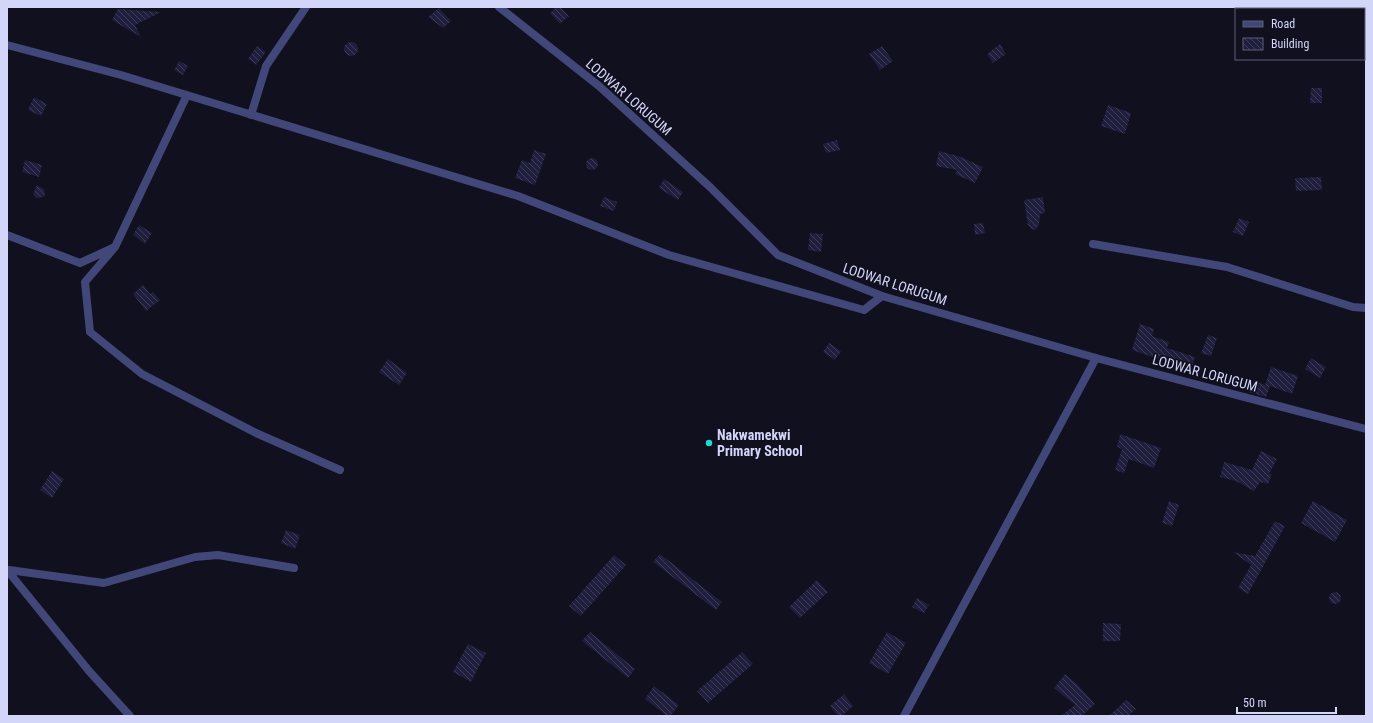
<svg xmlns="http://www.w3.org/2000/svg" width="1373" height="723" font-family="'Roboto Condensed',sans-serif">
  <style>
    .building { fill: url(#building-back-hatch) }
    .lines { fill: none; stroke-linecap: round; stroke-linejoin: round }
    .minor { stroke: #414778; stroke-width: 8 }
    .tertiary { stroke: #414778; stroke-width: 8 }
    .poi-dot { fill: #1ddbcf; stroke: #10101f; stroke-width: 1.5 }
    .labels { text-anchor: middle; dominant-baseline: central; stroke-width: 3.5; stroke-linejoin: round; paint-order: stroke }
    .street-label { font-size: 14px; fill: #d3d5f9; stroke: #10101f }
    .poi-label { font-size: 14px; font-weight: bold; fill: #d3d5f9; stroke: #10101f; text-anchor: start }
  </style>
  <defs>
    <pattern id="building-back-hatch" width="6" height="6" patternUnits="userSpaceOnUse"><rect width="6" height="6" fill="#1f1e3d"/><path d="M-1 5l2 2M0 0l6 6M5-1l2 2" fill="none" stroke="#3f3e5a"/></pattern>
  </defs>
  <rect width="100%" height="100%" fill="#10101f"/>
  <path class="building" d="M 556,7 L 560,7 L 569,16 L 560,24 L 550,13 Z
    M 439,8 L 451,21 L 443,28 L 428,17 Z
    M 118,9 L 161,12 L 135,25 L 141,37 L 112,20 Z
    M344 49a7 7 0 1 1 14 0a7 7 0 1 1-14 0Z
    M 1000,44 L 1006,54 L 993,63 L 987,54 Z
    M 257,46 L 266,52 L 256,65 L 248,59 Z
    M 882,46 L 893,61 L 880,70 L 869,54 Z
    M 179,61 L 188,66 L 183,75 L 174,70 Z
    M 1311,88 L 1322,88 L 1322,103 L 1310,103 Z
    M 34,97 L 47,104 L 41,116 L 28,110 Z
    M 1108,105 L 1131,113 L 1125,134 L 1101,126 Z
    M 837,140 L 840,150 L 826,153 L 823,144 Z
    M 534,150 L 546,154 L 535,185 L 515,178 L 522,160 L 530,163 Z
    M 939,151 L 961,157 L 983,167 L 975,183 L 955,174 L 957,170 L 936,166 Z
    M586 164a6 6 0 1 1 12 0a6 6 0 1 1-12 0Z
    M 25,160 L 42,165 L 39,177 L 22,172 Z
    M 1321,177 L 1322,190 L 1296,191 L 1295,178 Z
    M 664,179 L 683,192 L 678,200 L 659,188 Z
    M 37,185 L 44,189 L 45,196 L 39,198 L 36,198 L 33,194 Z
    M 604,197 L 617,202 L 614,211 L 600,206 Z
    M 1043,197 L 1045,213 L 1040,214 L 1039,225 L 1035,230 L 1032,229 L 1028,225 L 1024,200 Z
    M 1239,218 L 1249,222 L 1243,236 L 1233,232 Z
    M 983,223 L 985,233 L 975,235 L 974,224 Z
    M 139,225 L 152,233 L 145,244 L 133,235 Z
    M 810,233 L 823,234 L 821,252 L 808,250 Z
    M 143,285 L 150,294 L 153,292 L 160,300 L 146,311 L 133,294 Z
    M 1140,324 L 1154,329 L 1152,336 L 1169,342 L 1167,348 L 1195,357 L 1191,370 L 1132,350 Z
    M 1208,335 L 1217,338 L 1211,356 L 1201,353 Z
    M 829,343 L 841,351 L 835,360 L 823,352 Z
    M 1311,358 L 1326,367 L 1320,378 L 1305,369 Z
    M 388,359 L 407,373 L 399,385 L 379,372 Z
    M 1271,367 L 1298,376 L 1292,394 L 1267,385 L 1270,386 L 1266,397 L 1249,392 L 1254,380 L 1265,385 Z
    M 1120,434 L 1161,448 L 1154,468 L 1129,459 L 1124,473 L 1115,470 L 1122,449 L 1117,447 Z
    M 1261,451 L 1277,459 L 1269,474 L 1272,474 L 1268,484 L 1260,482 L 1254,491 L 1236,481 L 1220,477 L 1224,462 L 1252,470 Z
    M 52,471 L 64,479 L 52,498 L 40,490 Z
    M 1169,501 L 1179,505 L 1172,526 L 1162,523 Z
    M 1313,501 L 1347,520 L 1335,542 L 1301,523 Z
    M 1275,521 L 1285,526 L 1248,594 L 1238,588 L 1251,565 L 1233,552 L 1255,556 Z
    M 286,530 L 300,535 L 295,549 L 281,543 Z
    M 660,554 L 722,602 L 716,610 L 653,562 Z
    M 614,555 L 626,565 L 581,616 L 569,606 Z
    M 817,580 L 828,592 L 800,618 L 789,607 Z
    M1329 598a6 6 0 1 1 12 0a6 6 0 1 1-12 0Z
    M 917,598 L 929,605 L 924,613 L 912,607 Z
    M 1103,623 L 1121,624 L 1120,641 L 1103,641 Z
    M 590,632 L 635,669 L 628,678 L 582,641 Z
    M 887,632 L 906,643 L 888,674 L 869,663 Z
    M 468,644 L 486,653 L 471,682 L 453,672 Z
    M 742,652 L 753,664 L 708,703 L 697,691 Z
    M 1065,674 L 1077,684 L 1095,704 L 1082,716 L 1061,716 L 1075,705 L 1054,688 Z
    M 654,686 L 679,705 L 670,716 L 667,716 L 645,699 Z
    M 844,694 L 853,706 L 842,716 L 838,716 L 830,706 Z
    M 1126,700 L 1136,709 L 1128,716 L 1109,716 Z"/>
  <g class="lines">
    <path class="minor" d="M 499,7 L 599,86 L 710,187 L 778,255 L 882,296
      M 7,45 L 121,75 L 518,196 L 669,255 L 864,310 L 882,296
      M 251,115 L 266,66 L 306,7
      M 7,235 L 80,263 L 115,247 L 187,95
      M 1093,244 L 1227,267 L 1353,307 L 1366,308
      M 115,247 L 85,282 L 90,332 L 142,374 L 256,433 L 340,470
      M 7,570 L 89,671 L 130,716
      M 9,570 L 104,583 L 195,557 L 218,555 L 294,568
      M 904,716 L 1096,358"/>
    <path class="tertiary" d="M 882,296 L 1096,358 L 1366,429"/>
  </g>
  <circle class="poi-dot" cx="709" cy="443" r="4"/>
  <g class="labels">
    <g class="street-label">
      <text transform="translate(629 97) rotate(41)">LODWAR LORUGUM</text>
      <text transform="translate(895 284) rotate(18)">LODWAR LORUGUM</text>
      <text transform="translate(1205 373) rotate(15)">LODWAR LORUGUM</text>
    </g>
    <g class="poi-label">
      <text x="717" y="435">Nakwamekwi<tspan x="717" dy="16">Primary School</tspan></text>
    </g>
  </g>
  <rect width="1373" height="723" fill="none" stroke="#d3d5f9" stroke-width="16"/>
  <rect x="1235" y="8" width="130" height="52" fill="#10101f" stroke="#5e5f76"/>
  <rect x="1243" y="21" width="20" height="6" fill="#414778" stroke="#5e5f76"/>
  <text x="1271" y="28" font-size="12" fill="#d3d5f9">Road</text>
  <rect x="1243" y="38" width="20" height="12" fill="url(#building-back-hatch)" stroke="#5e5f76"/>
  <text x="1271" y="48" font-size="12" fill="#d3d5f9">Building</text>
  <path d="M1237 707v6h99v-6" fill="none" stroke="#d3d5f9" stroke-width="2"/>
  <text x="1243" y="707" font-size="12" fill="#d3d5f9" stroke="#10101f" stroke-width="3" paint-order="stroke">50 m</text>
</svg>
